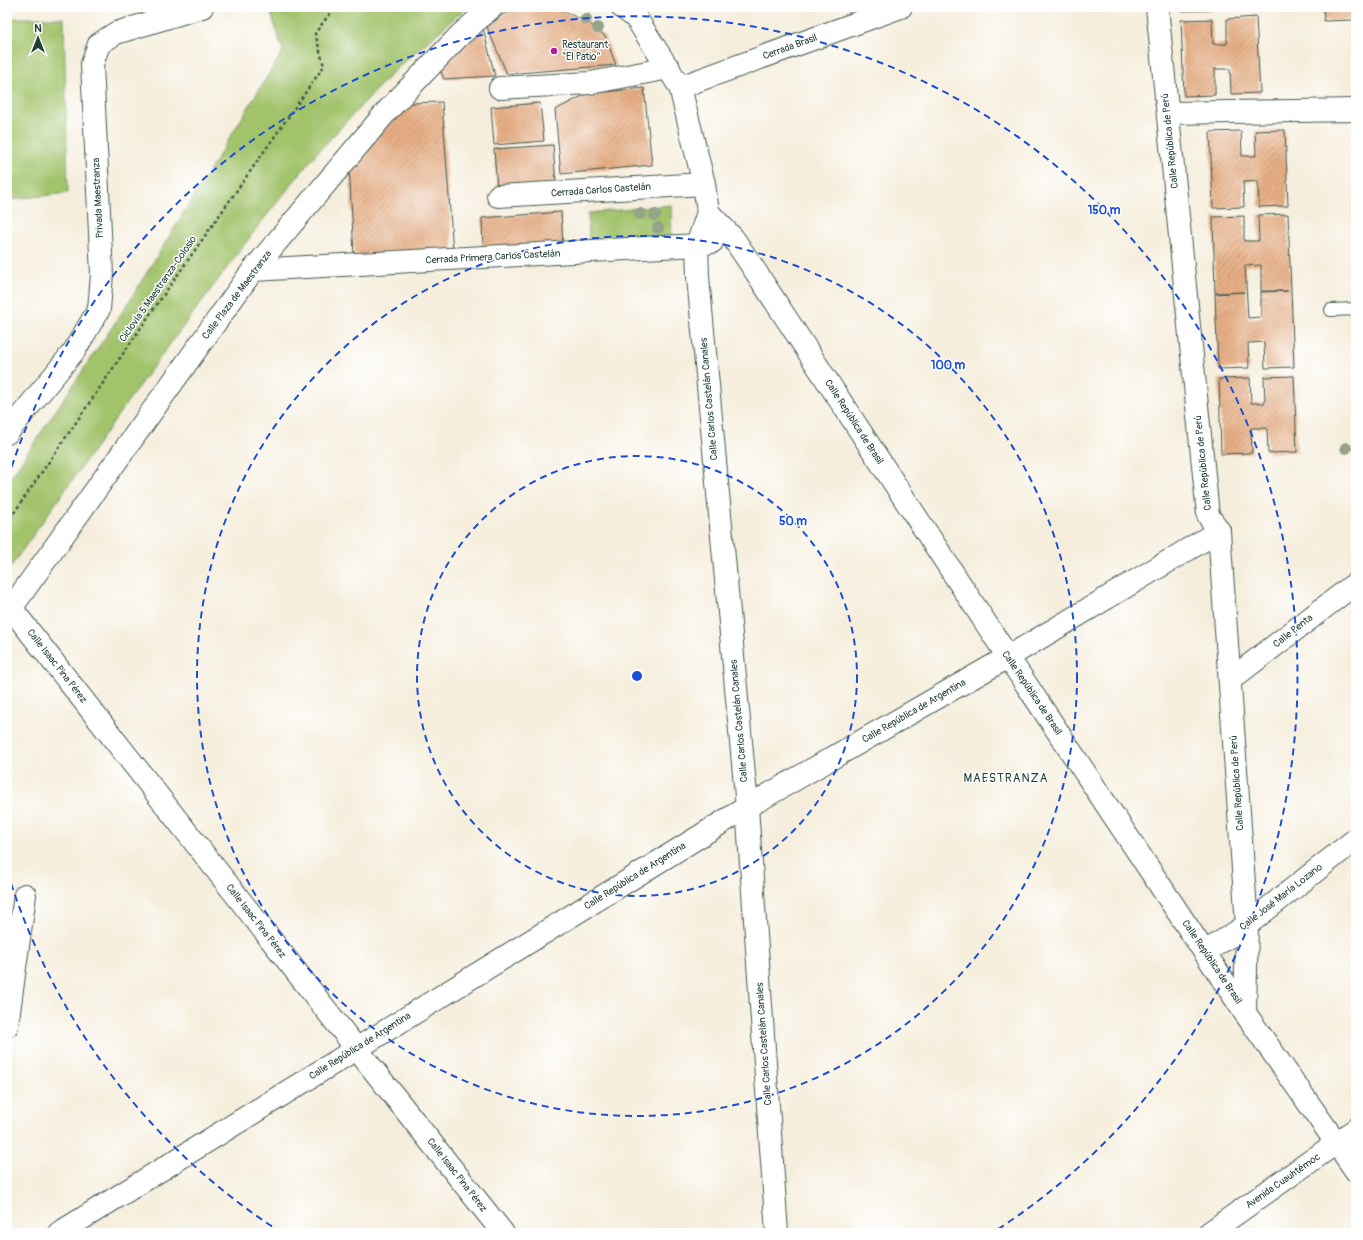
<svg xmlns="http://www.w3.org/2000/svg" width="1363" height="1240" font-family="Pangolin,sans-serif">
<defs>
<pattern id="building-hatch" width="6" height="6" patternUnits="userSpaceOnUse"><rect width="6" height="6" fill="#e7af85"/><path d="M-1 1l2-2M0 6l6-6M5 7l2-2" fill="none" stroke="#bb906e"/></pattern>
</defs>
<rect width="100%" height="100%" fill="#fff"/>
<filter id="ink" filterUnits="userSpaceOnUse"><feTurbulence type="fractalNoise" baseFrequency=".025" numOctaves="2"/><feDisplacementMap in="SourceGraphic" scale="8" xChannelSelector="R" yChannelSelector="G"/><feConvolveMatrix kernelMatrix="1 2 1 2 8 2 1 2 1" color-interpolation-filters="sRGB"/></filter>
<filter id="wash" filterUnits="userSpaceOnUse"><feTurbulence type="fractalNoise" baseFrequency=".012" numOctaves="4" result="noise"/><feDisplacementMap in="SourceGraphic" scale="16" xChannelSelector="R" yChannelSelector="G"/><feGaussianBlur stdDeviation="0.9" result="paint"/><feColorMatrix in="noise" values="0 0 0 0 0 0 0 0 0 0 0 0 0 0 0 0 0 1.4 0 .05"/><feComposite in="paint" operator="in"/></filter>
<g filter="url(#wash)">
<rect width="100%" height="100%" fill="#f5eedc"/>
<g fill="#a1c36b" stroke="#608050">
<path d="M 269,7 L 467,7 L 392,73 L 315,155 L 259,225 L 138,387 L 7,572 L 7,483 L 127,305 L 283,51 Z"/>
<path d="M 7,18 L 64,18 L 68,193 L 7,200 Z"/>
<path d="M 671,205 L 672,239 L 589,243 L 588,213 Z"/>
</g>
<g id="blocks">
<g fill="url(#building-hatch)" fill-rule="evenodd">
<path d="M 513,7 L 554,7 L 589,23 L 605,36 L 616,65 L 507,74 L 487,27 Z"/>
<path d="M 1181,7 L 1212,7 L 1212,10 L 1181,11 Z"/>
<path d="M 1227,7 L 1256,7 L 1256,8 L 1227,10 Z"/>
<path d="M 1323,7 L 1354,7 L 1354,20 L 1324,21 Z"/>
<path d="M 1256,17 L 1260,93 L 1231,94 L 1230,69 L 1215,69 L 1215,95 L 1184,96 L 1181,20 L 1212,19 L 1213,44 L 1227,44 L 1227,19 Z"/>
<path d="M 483,28 L 495,76 L 444,79 L 439,67 Z"/>
<path d="M 644,88 L 652,165 L 561,174 L 555,110 L 586,94 Z"/>
<path d="M 442,102 L 453,252 L 354,255 L 349,165 L 408,103 Z"/>
<path d="M 540,103 L 544,141 L 494,145 L 491,107 Z"/>
<path d="M 1285,130 L 1288,206 L 1259,207 L 1258,181 L 1243,182 L 1244,207 L 1213,208 L 1210,132 L 1241,131 L 1242,156 L 1256,156 L 1255,131 Z"/>
<path d="M 553,145 L 556,184 L 497,189 L 494,149 Z"/>
<path d="M 561,212 L 563,244 L 483,250 L 482,218 Z"/>
<path d="M 1288,214 L 1294,367 L 1265,368 L 1264,342 L 1248,343 L 1249,368 L 1218,369 L 1215,294 L 1244,292 L 1215,293 L 1213,217 L 1244,216 L 1244,241 L 1259,241 L 1258,215 ZM 1261,265 L 1261,291 L 1288,291 L 1261,292 L 1261,317 L 1248,318 L 1245,266 Z"/>
<path d="M 1294,376 L 1297,452 L 1268,453 L 1267,428 L 1251,428 L 1252,453 L 1221,454 L 1219,379 L 1250,378 L 1251,403 L 1265,403 L 1264,377 Z"/>
</g>
</g>
</g>
<g filter="url(#ink)">
<use href="#blocks" fill-opacity="0" stroke="#3f584d" stroke-width="1"/>
<g fill="none" stroke-linecap="round" stroke-linejoin="round">
<defs>
<path id="lane" d="M 1331,310 L 1356,309"/>
<g id="street">
<path d="M 622,7 L 636,18 L 680,87 L 704,184 L 708,212 L 697,245 L 698,277 L 747,807 L 777,1233"/>
<path d="M 1157,7 L 1208,515 L 1219,531 L 1247,925 L 1245,1013"/>
<path d="M 680,87 L 901,7"/>
<path d="M 500,88 L 590,83 L 669,68"/>
<path d="M 1168,113 L 1356,110"/>
<path d="M 498,196 L 704,184"/>
<path d="M 708,212 L 733,238 L 750,263 L 1008,657 L 1245,1013 L 1356,1171"/>
<path d="M 253,270 L 697,245 L 712,242"/>
<path d="M 7,433 L 74,351 L 99,309 L 102,275 L 92,64 L 99,44 L 116,33 L 202,7"/>
<path d="M 11,608 L 356,1048 L 503,1233"/>
<path d="M 7,614 L 253,270 L 387,111 L 460,35 L 492,7"/>
<path d="M 1230,680 L 1356,583"/>
<path d="M 1205,952 L 1247,925 L 1356,839"/>
<path d="M 7,1026 L 25,895"/>
<path d="M 59,1233 L 747,807 L 1008,657 L 1219,531"/>
<path d="M 1209,1233 L 1356,1129"/>
</g>
</defs>
<use href="#lane" stroke="#3f584d" stroke-width="14"/>
<use href="#street" stroke="#3f584d" stroke-width="24"/>
<path stroke="#3f584d" stroke-width="2.5" stroke-dasharray="3 3" stroke-linecap="butt" d="M 7,523 L 153,310 L 324,66 L 315,33 L 335,7"/>
<use href="#lane" stroke="#fff" stroke-width="12"/>
<use href="#street" stroke="#fff" stroke-width="22"/>
</g>
<g fill="#95a388">
<circle cx="586" cy="19" r="6"/>
<circle cx="598" cy="28" r="6"/>
<circle cx="640" cy="214" r="6"/>
<circle cx="655" cy="215" r="6"/>
<circle cx="658" cy="228" r="6"/>
<circle cx="1346" cy="448" r="6"/>
</g>
</g>
<g fill="none" stroke="#1d4ed8" stroke-width="2" stroke-dasharray="7 5">
<circle cx="637" cy="676" r="220"/>
<circle cx="637" cy="676" r="440"/>
<path d="M282 1233A660 660 0 0 1 8 874M8 478A660 660 0 1 1 992 1233"/>
</g>
<circle fill="#b5179e" stroke="#fff" stroke-width="1.5" cx="554" cy="51" r="4"/>
<g text-anchor="middle" dominant-baseline="central" stroke-width="3" stroke-linejoin="round" paint-order="stroke">
<g font-size="10" fill="#1f3d34" stroke="#fff" text-anchor="start">
<text x="562" y="45">Restaurant<tspan x="562" dy="12">"El Patio"</tspan></text>
</g>
<g font-size="10" fill="#1f3d34" stroke="#fff">
<text transform="translate(790 47) rotate(-20)">Cerrada Brasil</text>
<text transform="translate(1170 141) rotate(-96)">Calle República de Perú</text>
<text transform="translate(601 190) rotate(-4)">Cerrada Carlos Castelán</text>
<text transform="translate(98 198) rotate(-93)">Privada Maestranza</text>
<text transform="translate(493 257) rotate(-3)">Cerrada Primera Carlos Castelán</text>
<text transform="translate(158 289) rotate(-55)">Ciclovía 5 Maestranza-Colosio</text>
<text transform="translate(237 295) rotate(-53)">Calle Plaza de Maestranza</text>
<text transform="translate(709 399) rotate(-95)">Calle Carlos Castelán Canales</text>
<text transform="translate(854 422) rotate(57)">Calle República de Brasil</text>
<text transform="translate(1203 463) rotate(-96)">Calle República de Perú</text>
<text transform="translate(1293 631) rotate(-38)">Calle Penta</text>
<text transform="translate(57 666) rotate(52)">Calle Isaac Pina Pérez</text>
<text transform="translate(1032 693) rotate(56)">Calle República de Brasil</text>
<text transform="translate(914 711) rotate(-30)">Calle República de Argentina</text>
<text transform="translate(739 721) rotate(-95)">Calle Carlos Castelán Canales</text>
<text transform="translate(1237 783) rotate(-94)">Calle República de Perú</text>
<text transform="translate(635 876) rotate(-32)">Calle República de Argentina</text>
<text transform="translate(1281 897) rotate(-38)">Calle José María Lozano</text>
<text transform="translate(256 921) rotate(52)">Calle Isaac Pina Pérez</text>
<text transform="translate(1212 962) rotate(56)">Calle República de Brasil</text>
<text transform="translate(764 1044) rotate(-94)">Calle Carlos Castelán Canales</text>
<text transform="translate(360 1046) rotate(-32)">Calle República de Argentina</text>
<text transform="translate(457 1175) rotate(52)">Calle Isaac Pina Pérez</text>
<text transform="translate(1283 1181) rotate(-35)">Avenida Cuauhtémoc</text>
</g>
<g font-size="12" letter-spacing="1" fill="#1f3d34" stroke="#fff">
<text x="1006" y="778">MAESTRANZA</text>
</g>
</g>
<circle cx="637" cy="676" r="6" fill="#1d4ed8" stroke="#fff" stroke-width="2"/>
<g font-size="12" text-anchor="middle" font-weight="bold" fill="#1d4ed8" stroke="#fff" stroke-width="3" stroke-linejoin="round" paint-order="stroke">
<text x="1104" y="214">150 m</text>
<text x="948" y="369">100 m</text>
<text x="793" y="525">50 m</text>
</g>
<rect width="1363" height="1240" fill="none" stroke="#fff" stroke-width="24"/>
<g transform="translate(38 38)" stroke="#ffffff" stroke-width="3" paint-order="stroke">
<path d="M0-3L7 15L0 10L-7 15Z" fill="#1f3d34"/>
<text y="-6" font-size="11" font-weight="bold" text-anchor="middle" fill="#1f3d34">N</text>
</g>
</svg>
